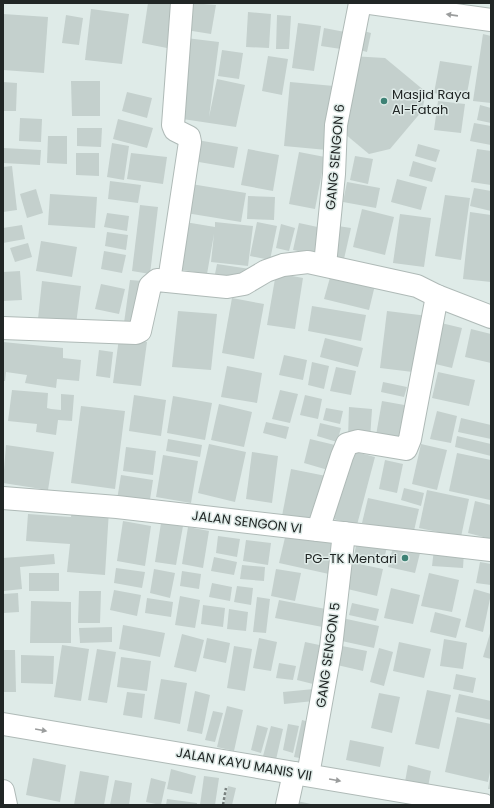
<svg xmlns="http://www.w3.org/2000/svg" width="494" height="808" font-family="Poppins,sans-serif">
<rect width="100%" height="100%" fill="#dfebe8"/>
<g fill="#c4d0cd">
<path d="M 148,3 L 174,3 L 167,48 L 142,43 Z"/>
<path d="M 191,3 L 216,5 L 211,34 L 186,30 Z"/>
<path d="M 91,9 L 129,14 L 122,64 L 85,60 Z"/>
<path d="M 248,12 L 271,14 L 269,48 L 246,47 Z"/>
<path d="M 3,14 L 48,17 L 44,73 L 3,70 Z"/>
<path d="M 66,15 L 83,18 L 79,45 L 62,43 Z"/>
<path d="M 277,15 L 291,16 L 289,49 L 276,49 Z"/>
<path d="M 298,23 L 321,26 L 314,71 L 292,68 Z"/>
<path d="M 324,28 L 345,32 L 341,49 L 321,46 Z"/>
<path d="M 360,30 L 371,33 L 367,52 L 356,49 Z"/>
<path d="M 483,34 L 491,36 L 491,103 L 473,101 Z"/>
<path d="M 186,38 L 219,42 L 209,117 L 217,79 L 245,85 L 236,127 L 176,118 Z"/>
<path d="M 222,50 L 243,53 L 239,79 L 218,76 Z"/>
<path d="M 268,56 L 288,59 L 282,95 L 262,91 Z"/>
<path d="M 351,56 L 385,58 L 426,92 L 422,111 L 390,149 L 369,154 L 339,129 Z"/>
<path d="M 440,61 L 472,66 L 466,99 L 434,93 Z"/>
<path d="M 71,81 L 100,81 L 100,116 L 72,116 Z"/>
<path d="M 3,82 L 17,83 L 16,111 L 3,111 Z"/>
<path d="M 290,82 L 334,86 L 327,150 L 284,146 Z"/>
<path d="M 127,92 L 152,98 L 147,118 L 122,111 Z"/>
<path d="M 438,101 L 465,104 L 461,133 L 434,130 Z"/>
<path d="M 480,105 L 491,108 L 491,123 L 477,120 Z"/>
<path d="M 20,118 L 42,119 L 41,142 L 19,141 Z"/>
<path d="M 118,119 L 153,128 L 147,148 L 113,139 Z"/>
<path d="M 474,123 L 491,126 L 491,145 L 470,141 Z"/>
<path d="M 77,128 L 102,128 L 101,147 L 77,146 Z"/>
<path d="M 48,136 L 67,136 L 67,164 L 47,163 Z"/>
<path d="M 197,140 L 238,147 L 234,168 L 193,161 Z"/>
<path d="M 112,143 L 129,146 L 124,180 L 107,177 Z"/>
<path d="M 418,144 L 440,150 L 436,162 L 415,156 Z"/>
<path d="M 3,148 L 41,150 L 40,165 L 3,163 Z"/>
<path d="M 248,149 L 279,155 L 273,191 L 241,185 Z"/>
<path d="M 477,149 L 491,151 L 491,185 L 471,182 Z"/>
<path d="M 299,152 L 325,157 L 315,209 L 289,204 Z"/>
<path d="M 76,153 L 99,153 L 99,176 L 76,175 Z"/>
<path d="M 131,153 L 167,157 L 163,184 L 127,179 Z"/>
<path d="M 355,156 L 373,159 L 368,184 L 350,180 Z"/>
<path d="M 413,161 L 436,168 L 432,182 L 409,176 Z"/>
<path d="M 12,166 L 17,210 L 3,212 L 3,167 Z"/>
<path d="M 397,179 L 427,187 L 421,210 L 391,202 Z"/>
<path d="M 110,181 L 141,185 L 138,203 L 108,199 Z"/>
<path d="M 347,182 L 380,188 L 376,208 L 343,202 Z"/>
<path d="M 185,183 L 246,193 L 241,222 L 180,212 Z"/>
<path d="M 474,188 L 491,191 L 491,211 L 470,206 Z"/>
<path d="M 36,189 L 43,213 L 27,218 L 20,194 Z"/>
<path d="M 50,194 L 97,197 L 95,228 L 48,225 Z"/>
<path d="M 445,195 L 470,198 L 461,260 L 435,256 Z"/>
<path d="M 248,196 L 275,197 L 274,220 L 247,219 Z"/>
<path d="M 140,205 L 158,207 L 150,274 L 132,271 Z"/>
<path d="M 362,209 L 394,217 L 385,255 L 353,247 Z"/>
<path d="M 470,212 L 491,215 L 491,282 L 463,279 Z"/>
<path d="M 107,213 L 129,216 L 127,231 L 104,227 Z"/>
<path d="M 400,214 L 431,218 L 424,267 L 393,263 Z"/>
<path d="M 179,221 L 215,227 L 215,222 L 253,226 L 248,266 L 211,262 L 214,234 L 207,274 L 171,268 Z"/>
<path d="M 257,222 L 277,226 L 270,260 L 250,256 Z"/>
<path d="M 299,223 L 327,229 L 322,256 L 293,250 Z"/>
<path d="M 281,224 L 295,228 L 289,251 L 276,248 Z"/>
<path d="M 22,225 L 25,239 L 3,243 L 3,228 Z"/>
<path d="M 338,226 L 351,228 L 344,259 L 332,256 Z"/>
<path d="M 107,232 L 128,235 L 126,250 L 105,246 Z"/>
<path d="M 41,241 L 77,247 L 72,277 L 36,271 Z"/>
<path d="M 28,243 L 32,257 L 15,262 L 10,248 Z"/>
<path d="M 104,251 L 126,255 L 122,273 L 101,269 Z"/>
<path d="M 217,264 L 250,269 L 248,279 L 215,274 Z"/>
<path d="M 20,271 L 22,300 L 3,301 L 3,272 Z"/>
<path d="M 276,273 L 303,278 L 295,329 L 267,325 Z"/>
<path d="M 331,274 L 375,285 L 369,310 L 324,299 Z"/>
<path d="M 130,280 L 142,281 L 136,331 L 123,330 Z"/>
<path d="M 42,281 L 81,286 L 76,324 L 38,319 Z"/>
<path d="M 101,284 L 125,289 L 119,314 L 95,309 Z"/>
<path d="M 232,298 L 264,304 L 254,359 L 222,353 Z"/>
<path d="M 312,306 L 366,315 L 361,341 L 308,331 Z"/>
<path d="M 178,311 L 217,314 L 211,370 L 172,367 Z"/>
<path d="M 387,311 L 428,316 L 421,373 L 380,368 Z"/>
<path d="M 437,322 L 462,328 L 452,368 L 427,362 Z"/>
<path d="M 471,329 L 491,334 L 491,363 L 465,357 Z"/>
<path d="M 119,338 L 147,342 L 141,386 L 113,383 Z"/>
<path d="M 325,338 L 363,348 L 358,367 L 320,357 Z"/>
<path d="M 3,342 L 63,348 L 63,358 L 81,360 L 79,381 L 57,379 L 56,388 L 25,383 L 27,375 L 6,372 L 5,381 L 3,381 Z"/>
<path d="M 99,350 L 113,352 L 110,378 L 96,376 Z"/>
<path d="M 284,355 L 307,360 L 303,380 L 279,375 Z"/>
<path d="M 312,362 L 329,366 L 324,389 L 308,385 Z"/>
<path d="M 227,366 L 262,373 L 257,403 L 221,397 Z"/>
<path d="M 336,367 L 356,371 L 351,395 L 330,391 Z"/>
<path d="M 438,372 L 475,380 L 469,406 L 432,398 Z"/>
<path d="M 383,382 L 407,387 L 404,397 L 381,392 Z"/>
<path d="M 12,390 L 48,393 L 47,408 L 51,409 L 61,410 L 61,394 L 74,395 L 72,421 L 58,420 L 56,435 L 36,432 L 37,424 L 8,421 Z"/>
<path d="M 280,390 L 298,394 L 290,423 L 272,419 Z"/>
<path d="M 134,395 L 166,400 L 161,436 L 129,431 Z"/>
<path d="M 305,395 L 322,399 L 318,419 L 300,415 Z"/>
<path d="M 173,396 L 212,403 L 205,440 L 167,433 Z"/>
<path d="M 382,401 L 410,406 L 404,446 L 375,441 Z"/>
<path d="M 219,404 L 252,412 L 244,447 L 211,440 Z"/>
<path d="M 81,406 L 125,411 L 115,489 L 71,483 Z"/>
<path d="M 349,407 L 372,409 L 370,439 L 348,438 Z"/>
<path d="M 326,408 L 343,411 L 340,424 L 323,420 Z"/>
<path d="M 437,411 L 457,416 L 451,443 L 430,439 Z"/>
<path d="M 461,418 L 491,425 L 491,439 L 458,432 Z"/>
<path d="M 266,422 L 289,427 L 286,439 L 263,433 Z"/>
<path d="M 320,423 L 341,428 L 337,442 L 317,436 Z"/>
<path d="M 457,436 L 491,444 L 491,456 L 455,447 Z"/>
<path d="M 168,439 L 202,445 L 200,457 L 166,451 Z"/>
<path d="M 310,439 L 335,445 L 328,470 L 304,463 Z"/>
<path d="M 209,444 L 246,452 L 235,502 L 198,493 Z"/>
<path d="M 421,444 L 447,450 L 437,490 L 412,484 Z"/>
<path d="M 6,445 L 54,452 L 48,490 L 3,483 Z"/>
<path d="M 126,447 L 156,451 L 153,475 L 123,471 Z"/>
<path d="M 348,450 L 375,457 L 357,525 L 329,518 Z"/>
<path d="M 252,452 L 278,456 L 272,503 L 246,499 Z"/>
<path d="M 457,453 L 491,460 L 490,500 L 449,491 Z"/>
<path d="M 163,455 L 198,461 L 191,503 L 156,497 Z"/>
<path d="M 385,460 L 403,464 L 397,493 L 379,489 Z"/>
<path d="M 291,469 L 326,476 L 317,523 L 282,516 Z"/>
<path d="M 121,475 L 153,480 L 149,506 L 117,500 Z"/>
<path d="M 404,488 L 424,493 L 421,506 L 401,500 Z"/>
<path d="M 427,490 L 469,499 L 461,537 L 419,528 Z"/>
<path d="M 368,498 L 419,509 L 413,535 L 362,523 Z"/>
<path d="M 475,501 L 491,505 L 491,539 L 468,533 Z"/>
<path d="M 72,507 L 109,510 L 105,575 L 67,572 L 70,544 L 26,541 L 28,514 L 71,517 Z"/>
<path d="M 123,521 L 151,526 L 145,566 L 117,561 Z"/>
<path d="M 161,523 L 183,526 L 176,565 L 155,562 Z"/>
<path d="M 188,527 L 209,531 L 203,568 L 182,564 Z"/>
<path d="M 287,529 L 336,540 L 329,574 L 279,563 Z"/>
<path d="M 218,536 L 240,539 L 237,557 L 216,553 Z"/>
<path d="M 246,540 L 271,543 L 268,565 L 243,561 Z"/>
<path d="M 357,540 L 387,547 L 383,563 L 354,556 Z"/>
<path d="M 394,543 L 421,549 L 415,573 L 388,567 Z"/>
<path d="M 434,549 L 464,551 L 463,568 L 432,566 Z"/>
<path d="M 54,554 L 55,564 L 20,567 L 22,589 L 4,591 L 3,558 Z"/>
<path d="M 214,557 L 237,562 L 234,575 L 211,571 Z"/>
<path d="M 345,561 L 383,569 L 377,596 L 339,587 Z"/>
<path d="M 480,562 L 491,564 L 491,585 L 476,583 Z"/>
<path d="M 242,565 L 265,567 L 264,581 L 240,579 Z"/>
<path d="M 116,568 L 145,572 L 142,588 L 114,583 Z"/>
<path d="M 154,569 L 175,573 L 170,598 L 150,593 Z"/>
<path d="M 276,569 L 301,573 L 295,601 L 271,596 Z"/>
<path d="M 182,571 L 201,574 L 199,589 L 180,586 Z"/>
<rect x="29" y="573" width="30" height="18"/>
<path d="M 429,573 L 459,580 L 452,612 L 421,606 Z"/>
<path d="M 212,583 L 232,587 L 230,601 L 209,597 Z"/>
<path d="M 237,586 L 253,588 L 251,605 L 234,602 Z"/>
<path d="M 391,588 L 420,595 L 413,624 L 384,618 Z"/>
<path d="M 474,589 L 491,594 L 483,632 L 465,627 Z"/>
<path d="M 114,590 L 141,595 L 137,616 L 110,610 Z"/>
<path d="M 79,591 L 101,591 L 100,623 L 78,623 Z"/>
<path d="M 18,593 L 19,612 L 3,613 L 3,594 Z"/>
<path d="M 180,596 L 200,600 L 195,628 L 175,625 Z"/>
<path d="M 257,597 L 270,599 L 266,633 L 253,632 Z"/>
<path d="M 147,598 L 173,602 L 171,617 L 145,613 Z"/>
<path d="M 279,600 L 331,610 L 328,628 L 275,618 Z"/>
<path d="M 31,601 L 71,602 L 71,643 L 30,643 Z"/>
<path d="M 352,603 L 379,609 L 376,621 L 349,615 Z"/>
<path d="M 203,605 L 225,608 L 223,627 L 201,624 Z"/>
<path d="M 229,609 L 248,612 L 246,631 L 227,629 Z"/>
<path d="M 435,612 L 461,619 L 456,638 L 430,632 Z"/>
<path d="M 342,618 L 379,626 L 374,648 L 337,640 Z"/>
<path d="M 123,625 L 165,633 L 160,657 L 119,649 Z"/>
<path d="M 112,627 L 112,642 L 80,643 L 79,628 Z"/>
<path d="M 491,630 L 491,659 L 483,657 Z"/>
<path d="M 182,634 L 204,640 L 196,672 L 174,667 Z"/>
<path d="M 207,638 L 230,643 L 226,663 L 203,658 Z"/>
<path d="M 259,638 L 277,642 L 271,671 L 253,668 Z"/>
<path d="M 444,639 L 467,643 L 463,669 L 440,666 Z"/>
<path d="M 305,642 L 329,647 L 321,686 L 297,680 Z"/>
<path d="M 399,642 L 431,649 L 424,678 L 393,671 Z"/>
<path d="M 62,645 L 89,649 L 81,701 L 54,697 Z"/>
<path d="M 234,646 L 252,649 L 245,691 L 227,688 Z"/>
<path d="M 342,646 L 367,651 L 363,671 L 337,665 Z"/>
<path d="M 379,648 L 393,652 L 384,686 L 370,682 Z"/>
<path d="M 97,649 L 116,652 L 107,703 L 88,700 Z"/>
<path d="M 3,650 L 15,650 L 16,692 L 3,692 Z"/>
<path d="M 21,655 L 54,656 L 53,684 L 21,683 Z"/>
<path d="M 121,657 L 151,661 L 147,691 L 117,687 Z"/>
<path d="M 279,663 L 296,666 L 293,680 L 276,678 Z"/>
<path d="M 456,674 L 476,678 L 473,693 L 453,689 Z"/>
<path d="M 161,679 L 187,683 L 180,724 L 154,719 Z"/>
<path d="M 314,689 L 314,701 L 284,704 L 283,692 Z"/>
<path d="M 427,690 L 451,695 L 439,749 L 415,744 Z"/>
<path d="M 195,691 L 210,695 L 202,734 L 187,731 Z"/>
<path d="M 127,692 L 145,694 L 142,718 L 123,715 Z"/>
<path d="M 379,693 L 400,697 L 392,733 L 371,728 Z"/>
<path d="M 459,694 L 491,701 L 491,720 L 455,712 Z"/>
<path d="M 227,706 L 243,710 L 234,751 L 217,747 Z"/>
<path d="M 213,711 L 223,713 L 215,742 L 205,740 Z"/>
<path d="M 457,717 L 491,724 L 491,767 L 488,782 L 445,772 Z"/>
<path d="M 302,720 L 313,723 L 305,759 L 294,757 Z"/>
<path d="M 288,724 L 299,726 L 293,753 L 283,750 Z"/>
<path d="M 257,725 L 268,728 L 261,753 L 251,750 Z"/>
<path d="M 271,726 L 283,729 L 275,764 L 262,760 Z"/>
<path d="M 350,740 L 384,747 L 380,767 L 346,760 Z"/>
<path d="M 33,758 L 66,765 L 60,802 L 26,795 Z"/>
<path d="M 408,765 L 431,771 L 428,787 L 405,782 Z"/>
<path d="M 171,769 L 196,776 L 192,794 L 167,789 Z"/>
<path d="M 80,771 L 109,776 L 104,805 L 74,805 Z"/>
<path d="M 204,776 L 219,778 L 215,805 L 200,805 Z"/>
<path d="M 151,778 L 166,782 L 161,805 L 146,802 Z"/>
<path d="M 490,778 L 491,778 L 491,789 L 488,789 Z"/>
<path d="M 115,780 L 132,783 L 129,805 L 110,805 Z"/>
<path d="M 228,786 L 236,788 L 232,805 L 224,805 Z"/>
<path d="M 167,799 L 197,803 L 197,805 L 166,805 Z"/>
<path d="M 297,801 L 311,804 L 311,805 L 296,805 Z"/>
</g>
<g fill="none" stroke-linecap="round" stroke-linejoin="round">
<defs>
<g id="minor">
<path d="M 370,3 L 491,20"/>
<path d="M 325,265 L 334,174 L 336,125 L 360,3"/>
<path d="M 169,281 L 190,142 L 189,137 L 175,130 L 173,125 L 182,3"/>
<path d="M 3,328 L 136,333 L 140,331 L 150,286 L 157,280 L 227,287 L 244,284 L 266,271 L 283,265 L 308,262 L 417,286 L 437,296 L 491,317"/>
<path d="M 3,498 L 117,507 L 491,550"/>
<path d="M 318,530 L 342,456 L 347,444 L 358,441 L 406,449 L 410,439 L 437,296"/>
<path d="M 3,724 L 484,805"/>
<path d="M 308,775 L 331,647 L 344,533"/>
<path d="M 3,791 L 6,805"/>
<path d="M 287,805 L 294,773"/>
</g>
</defs>
<use href="#minor" stroke="#afbab7" stroke-width="24"/>
<path stroke="#79817f" stroke-width="2.5" stroke-dasharray="3 2" stroke-linecap="butt" d="M 223,805 L 226,788"/>
<use href="#minor" stroke="#fff" stroke-width="22"/>
</g>
<defs><path id="oneway-solid" d="M-6-.8H1V-3.2L6.5 0L1 3.2V.8H-6Z"/></defs>
<g fill="#9b9d9d">
<use href="#oneway-solid" transform="translate(452 15) rotate(-172)"/>
<use href="#oneway-solid" transform="translate(41 730) rotate(10)"/>
<use href="#oneway-solid" transform="translate(335 780) rotate(10)"/>
</g>
<g fill="#3e8275" stroke="#dfebe8" stroke-width="1.5">
<circle cx="384" cy="101" r="4"/>
<circle cx="405" cy="558" r="4"/>
</g>
<g text-anchor="middle" dominant-baseline="central" stroke-width="3" stroke-linejoin="round" paint-order="stroke">
<g font-size="13" fill="#212625" stroke="#dfebe8" text-anchor="start">
<text x="392" y="94">Masjid Raya<tspan x="392" dy="15">Al-Fatah</tspan></text>
<text x="397" y="558" text-anchor="end">PG-TK Mentari</text>
</g>
<g font-size="13" fill="#212625" stroke="#dfebe8">
<text transform="translate(335 157) rotate(-85)">GANG SENGON 6</text>
<text transform="translate(247 522) rotate(7)">JALAN SENGON VI</text>
<text transform="translate(328 655) rotate(-82)">GANG SENGON 5</text>
<text transform="translate(244 764) rotate(10)">JALAN KAYU MANIS VII</text>
</g>
</g>
<rect width="494" height="808" fill="none" stroke="#212625" stroke-width="8"/>
</svg>
